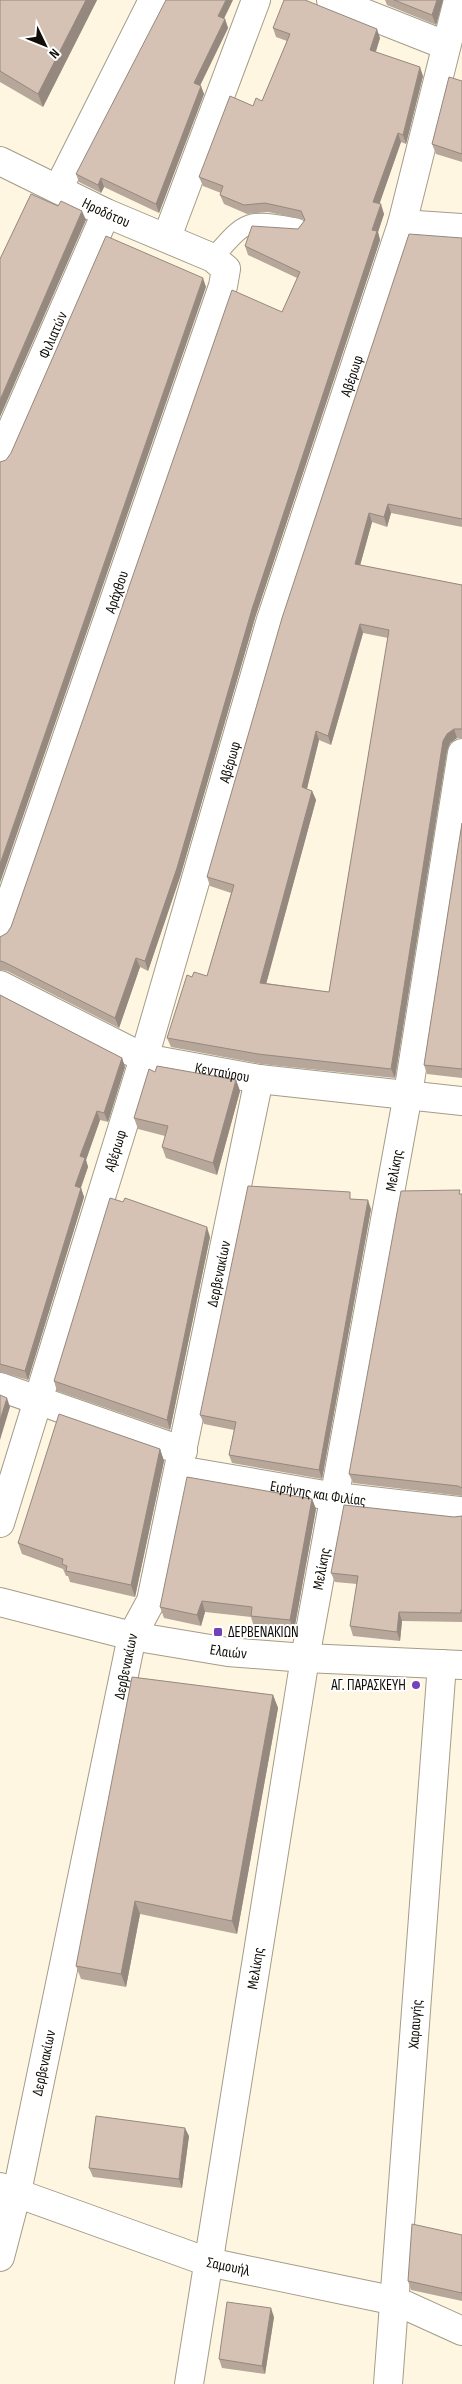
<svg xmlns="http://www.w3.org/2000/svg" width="462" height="2384" font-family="'Sofia Sans Condensed',sans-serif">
<rect width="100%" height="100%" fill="#fff6e2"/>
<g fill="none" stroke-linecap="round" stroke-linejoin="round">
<defs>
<path id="lane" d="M 213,258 C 247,219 246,219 297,228"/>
<g id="street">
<path d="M 331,0 L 445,45"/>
<path id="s1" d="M 0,161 L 106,213 L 213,258 L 226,269 L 223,286 L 0,931"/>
<path d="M 58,189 L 153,0"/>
<path d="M 402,224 L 462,228"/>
<path d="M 167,237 L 256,0"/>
<path id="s2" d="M 0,456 L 106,213"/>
<path id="s3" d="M 0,985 L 144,1058 L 259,1079 L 462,1101"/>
<path d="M 0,1387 L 183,1451"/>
<path id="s4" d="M 179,1470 L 336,1497 L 459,1511"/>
<path id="s5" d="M 0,1523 L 144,1058 L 270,623 L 402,224 L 458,0"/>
<path id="s6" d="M 0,2187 L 208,2262 L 396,2301 L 462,2331"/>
<path id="s7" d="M 0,2257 L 17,2192 L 132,1636 L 151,1601 L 259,1079"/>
<path id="s8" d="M 189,2384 L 305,1658 L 408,1094 L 462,753"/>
<path id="s9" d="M 388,2384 L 442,1664"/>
</g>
<g id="secondary">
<path id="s10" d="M 0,1602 L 132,1636 L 228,1652 L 305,1658 L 462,1665"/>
</g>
</defs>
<use href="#lane" stroke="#a39c89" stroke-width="21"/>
<use href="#street" stroke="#a39c89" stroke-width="30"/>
<use href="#secondary" stroke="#a39c89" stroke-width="30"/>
<use href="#lane" stroke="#fff" stroke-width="19"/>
<use href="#street" stroke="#fff" stroke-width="28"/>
<use href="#secondary" stroke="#fff" stroke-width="28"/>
</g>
<g fill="#b7a79b" fill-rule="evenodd">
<path d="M 0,0 L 97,0 L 43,107 L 0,82 Z"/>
<path d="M 385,0 L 443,0 L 436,25 L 387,5 Z"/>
<path d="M 224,19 L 225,19 L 228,28 L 200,85 L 204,94 L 159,213 L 104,187 L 101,193 L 79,182 L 76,174 Z"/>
<path d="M 273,28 L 380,38 L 376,52 L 423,76 L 406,144 L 401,142 L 379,204 L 384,214 L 378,232 L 380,240 L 255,618 L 180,877 L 148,971 L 140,967 L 119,1028 L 7,971 L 0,970 L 0,937 L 7,933 L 11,927 L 297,278 L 248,255 L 245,246 L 298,229 L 305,220 L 268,212 L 247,214 L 224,204 L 220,195 L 221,193 L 203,186 L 199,177 L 253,106 L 262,101 L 287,41 L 276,37 Z"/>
<path d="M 462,81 L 462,162 L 436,154 L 432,144 Z"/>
<path d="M 462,238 L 462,527 L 391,513 L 387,527 L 372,522 L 360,565 L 462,585 L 462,738 L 457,738 L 450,743 L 447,751 L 395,1078 L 261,1064 L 171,1047 L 167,1038 L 192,977 L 207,976 L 231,893 L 210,886 L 207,877 ZM 363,633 L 388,638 L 329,992 L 266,983 L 316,800 L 312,791 L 307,789 L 319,740 L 331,745 Z"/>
<path d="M 462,823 L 462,1078 L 427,1074 L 424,1065 Z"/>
<path d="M 0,995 L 122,1058 L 125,1067 L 108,1122 L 100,1120 L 86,1160 L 88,1167 L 81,1188 L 84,1197 L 28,1380 L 0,1372 Z"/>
<path d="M 155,1072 L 236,1080 L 240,1091 L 217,1175 L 166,1158 L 162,1147 L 165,1136 L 138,1129 L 134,1118 Z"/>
<path d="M 462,1194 L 462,1496 L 353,1483 L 349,1474 Z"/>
<path d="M 352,1199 L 371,1209 L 322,1479 L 232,1463 L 229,1455 L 234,1430 L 204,1424 L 200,1415 Z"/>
<path d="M 123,1202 L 210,1237 L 170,1430 L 57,1391 L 54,1381 Z"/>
<path d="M 160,1449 L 164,1461 L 135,1597 L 70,1582 L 68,1576 L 66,1576 L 63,1569 L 22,1554 L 18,1543 Z"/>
<path d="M 312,1499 L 316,1509 L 294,1631 L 254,1627 L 251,1617 L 205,1612 L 201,1626 L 164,1618 L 160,1607 Z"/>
<path d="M 462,1516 L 462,1622 L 402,1621 L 400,1641 L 353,1636 L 350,1626 L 357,1584 L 335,1582 L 331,1573 L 454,1517 Z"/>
<path d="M 273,1695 L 278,1708 L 237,1934 L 140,1914 L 126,1987 L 81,1979 L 76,1966 Z"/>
<path d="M 189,2136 L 182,2188 L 93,2177 L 89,2168 Z"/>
<path d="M 462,2235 L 462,2301 L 411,2290 L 408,2281 Z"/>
<path d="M 274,2317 L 265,2374 L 222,2368 L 219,2359 Z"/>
</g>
<g fill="#95887e">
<path d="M 86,0 L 97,0 L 43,107 L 38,94 Z"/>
<path d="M 226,0 L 233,0 L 221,25 L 218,16 Z"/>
<path d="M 437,0 L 443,0 L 436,25 L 432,15 Z"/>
<path d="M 225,19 L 228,28 L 197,92 L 194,83 Z"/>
<path d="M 377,29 L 380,38 L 373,59 L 370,50 Z"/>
<path d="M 420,67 L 423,76 L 406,144 L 403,135 Z"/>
<path d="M 201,86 L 204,94 L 159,213 L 156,204 Z"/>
<path d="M 398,133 L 401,142 L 377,211 L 373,202 Z"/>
<path d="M 101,178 L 104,187 L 101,193 L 98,185 Z"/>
<path d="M 381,204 L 384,214 L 378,232 L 380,240 L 255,618 L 180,877 L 148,971 L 145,961 L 252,609 L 372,230 Z"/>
<path d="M 82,211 L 86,220 L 0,417 L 0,400 Z"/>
<path d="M 203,278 L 206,287 L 0,883 L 0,864 Z"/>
<path d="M 388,504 L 391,513 L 387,527 L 384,517 Z"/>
<path d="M 369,513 L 372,522 L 358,573 L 355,564 Z"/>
<path d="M 360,624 L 363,633 L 331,745 L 328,736 Z"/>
<path d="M 454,729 L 457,738 L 450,743 L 447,751 L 395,1078 L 391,1069 L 443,741 L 447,734 Z"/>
<path d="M 316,731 L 319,740 L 305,796 L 302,787 Z"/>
<path d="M 312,791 L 316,800 L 264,992 L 260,983 Z"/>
<path d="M 136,958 L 140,967 L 119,1028 L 115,1018 Z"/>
<path d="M 122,1058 L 125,1067 L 108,1122 L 104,1113 Z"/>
<path d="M 236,1080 L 240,1091 L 217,1175 L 213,1163 Z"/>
<path d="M 97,1111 L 100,1120 L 86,1160 L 88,1167 L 78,1195 L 75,1186 L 80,1156 Z"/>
<path d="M 81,1188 L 84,1197 L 28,1380 L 25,1371 Z"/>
<path d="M 368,1200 L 371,1209 L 322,1479 L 319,1470 Z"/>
<path d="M 207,1227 L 210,1237 L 170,1430 L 167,1420 Z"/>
<path d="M 7,1398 L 10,1407 L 0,1440 L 0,1420 Z"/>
<path d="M 160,1449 L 164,1461 L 135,1597 L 131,1585 Z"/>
<path d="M 312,1499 L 316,1509 L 294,1631 L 290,1620 Z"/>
<path d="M 202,1601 L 205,1612 L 201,1626 L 197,1615 Z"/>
<path d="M 399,1612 L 402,1621 L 400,1641 L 397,1632 Z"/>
<path d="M 273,1695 L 278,1708 L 237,1934 L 232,1921 Z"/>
<path d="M 135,1901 L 140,1914 L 126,1987 L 121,1974 Z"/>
<path d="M 185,2128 L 189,2136 L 182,2188 L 179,2179 Z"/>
<path d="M 271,2308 L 274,2317 L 265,2374 L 262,2366 Z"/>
</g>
<g fill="#d5c2b4" stroke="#95887e" fill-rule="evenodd">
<path d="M 0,0 L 86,0 L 38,94 L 0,71 Z"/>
<path d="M 166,0 L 226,0 L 218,16 L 225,19 L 194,83 L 201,86 L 156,204 L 101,178 L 98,185 L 76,174 Z"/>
<path d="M 284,0 L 305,0 L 377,29 L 370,50 L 420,67 L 403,135 L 398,133 L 373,202 L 381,204 L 372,230 L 377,231 L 252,609 L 177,868 L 145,961 L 136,958 L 115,1018 L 4,962 L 0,961 L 0,937 L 7,933 L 11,927 L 232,290 L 282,312 L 300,272 L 245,246 L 252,226 L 298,229 L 305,220 L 301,211 L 265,203 L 244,205 L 220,195 L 223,186 L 199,177 L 230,96 L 253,106 L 256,98 L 262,101 L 290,34 L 273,28 Z"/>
<path d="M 394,0 L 437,0 L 432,15 Z"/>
<path d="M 449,77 L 462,81 L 462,154 L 432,144 Z"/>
<path d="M 31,194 L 58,206 L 61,201 L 82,211 L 0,400 L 0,259 Z"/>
<path d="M 409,234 L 462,238 L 462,519 L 388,504 L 384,517 L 369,513 L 355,564 L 462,585 L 462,729 L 454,729 L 447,734 L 443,741 L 391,1069 L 258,1054 L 167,1038 L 187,975 L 192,977 L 194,972 L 207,976 L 234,885 L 207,877 L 282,618 ZM 360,624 L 389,630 L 329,992 L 260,983 L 312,791 L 302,787 L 316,731 L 328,736 Z"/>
<path d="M 106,236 L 203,278 L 0,864 L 0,462 L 6,460 L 11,453 Z"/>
<path d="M 462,823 L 462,1069 L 424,1065 Z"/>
<path d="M 0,995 L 122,1058 L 104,1113 L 97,1111 L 80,1156 L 85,1158 L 75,1186 L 81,1188 L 25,1371 L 0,1364 Z"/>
<path d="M 157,1066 L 236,1080 L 213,1163 L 162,1147 L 168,1126 L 134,1118 L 149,1069 L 155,1072 Z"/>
<path d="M 248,1186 L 350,1192 L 350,1199 L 368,1200 L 319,1470 L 229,1455 L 236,1422 L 200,1415 Z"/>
<path d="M 460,1190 L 459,1194 L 462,1194 L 462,1488 L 458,1486 L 349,1474 L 401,1191 Z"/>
<path d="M 110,1198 L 123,1202 L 125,1198 L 207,1227 L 167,1420 L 54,1381 Z"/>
<path d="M 0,1395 L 7,1398 L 0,1420 Z"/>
<path d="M 59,1414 L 160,1449 L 131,1585 L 66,1571 L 67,1566 L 62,1564 L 63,1559 L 18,1543 Z"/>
<path d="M 187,1477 L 312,1499 L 290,1620 L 251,1616 L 252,1607 L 202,1601 L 197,1615 L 160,1607 Z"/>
<path d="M 344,1505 L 454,1517 L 462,1516 L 462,1610 L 461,1610 L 461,1613 L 399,1612 L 397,1632 L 350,1626 L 358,1576 L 331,1573 Z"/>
<path d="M 132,1677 L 273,1695 L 232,1921 L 135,1901 L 121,1974 L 76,1966 Z"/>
<path d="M 96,2116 L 185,2128 L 179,2179 L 89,2168 Z"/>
<path d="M 412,2224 L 462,2235 L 462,2293 L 408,2281 Z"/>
<path d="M 227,2302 L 271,2308 L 262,2366 L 219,2359 Z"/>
</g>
<g fill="#7441b9" stroke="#fff" stroke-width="2">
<rect x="213" y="1627" width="10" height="10" rx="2.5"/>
<circle cx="416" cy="1685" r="5"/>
</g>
<g text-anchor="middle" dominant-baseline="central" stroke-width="4" stroke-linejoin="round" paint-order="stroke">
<g font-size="15" fill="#110e07" stroke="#fff">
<text stroke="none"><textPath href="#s1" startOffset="118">Ηροδότου</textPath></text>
<text stroke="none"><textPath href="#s2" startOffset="132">Φιλιατών</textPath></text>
<text stroke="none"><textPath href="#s5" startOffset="1200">Αβέρωφ</textPath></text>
<text transform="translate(117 592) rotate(-71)">Αράχθου</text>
<text stroke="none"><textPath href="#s5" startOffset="795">Αβέρωφ</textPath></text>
<text stroke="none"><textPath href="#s3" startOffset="241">Κενταύρου</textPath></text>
<text stroke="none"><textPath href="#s5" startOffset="390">Αβέρωφ</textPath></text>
<text stroke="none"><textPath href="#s8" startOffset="1231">Μελίκης</textPath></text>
<text stroke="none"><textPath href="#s7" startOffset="1009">Δερβενακίων</textPath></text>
<text stroke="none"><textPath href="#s4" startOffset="141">Ειρήνης και Φιλίας</textPath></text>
<text stroke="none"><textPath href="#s8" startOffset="826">Μελίκης</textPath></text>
<text stroke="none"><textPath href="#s10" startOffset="234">Ελαιών</textPath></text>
<text stroke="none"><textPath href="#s7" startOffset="604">Δερβενακίων</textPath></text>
<text stroke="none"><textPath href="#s8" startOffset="421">Μελίκης</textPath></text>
<text stroke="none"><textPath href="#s9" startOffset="361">Χαραυγής</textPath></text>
<text stroke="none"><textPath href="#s7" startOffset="199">Δερβενακίων</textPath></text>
<text stroke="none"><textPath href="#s6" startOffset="242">Σαμουήλ</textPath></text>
</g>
<g font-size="15" fill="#110e07" stroke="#fff" text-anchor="start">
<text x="228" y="1632">ΔΕΡΒΕΝΑΚΙΩΝ</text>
<text x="406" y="1685" text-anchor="end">ΑΓ. ΠΑΡΑΣΚΕΥΗ</text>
</g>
</g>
<g transform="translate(45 45) rotate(133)" stroke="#ffffff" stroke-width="4" paint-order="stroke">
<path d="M0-4L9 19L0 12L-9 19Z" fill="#110e07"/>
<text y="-8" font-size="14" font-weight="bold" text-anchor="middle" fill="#110e07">N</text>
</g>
</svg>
